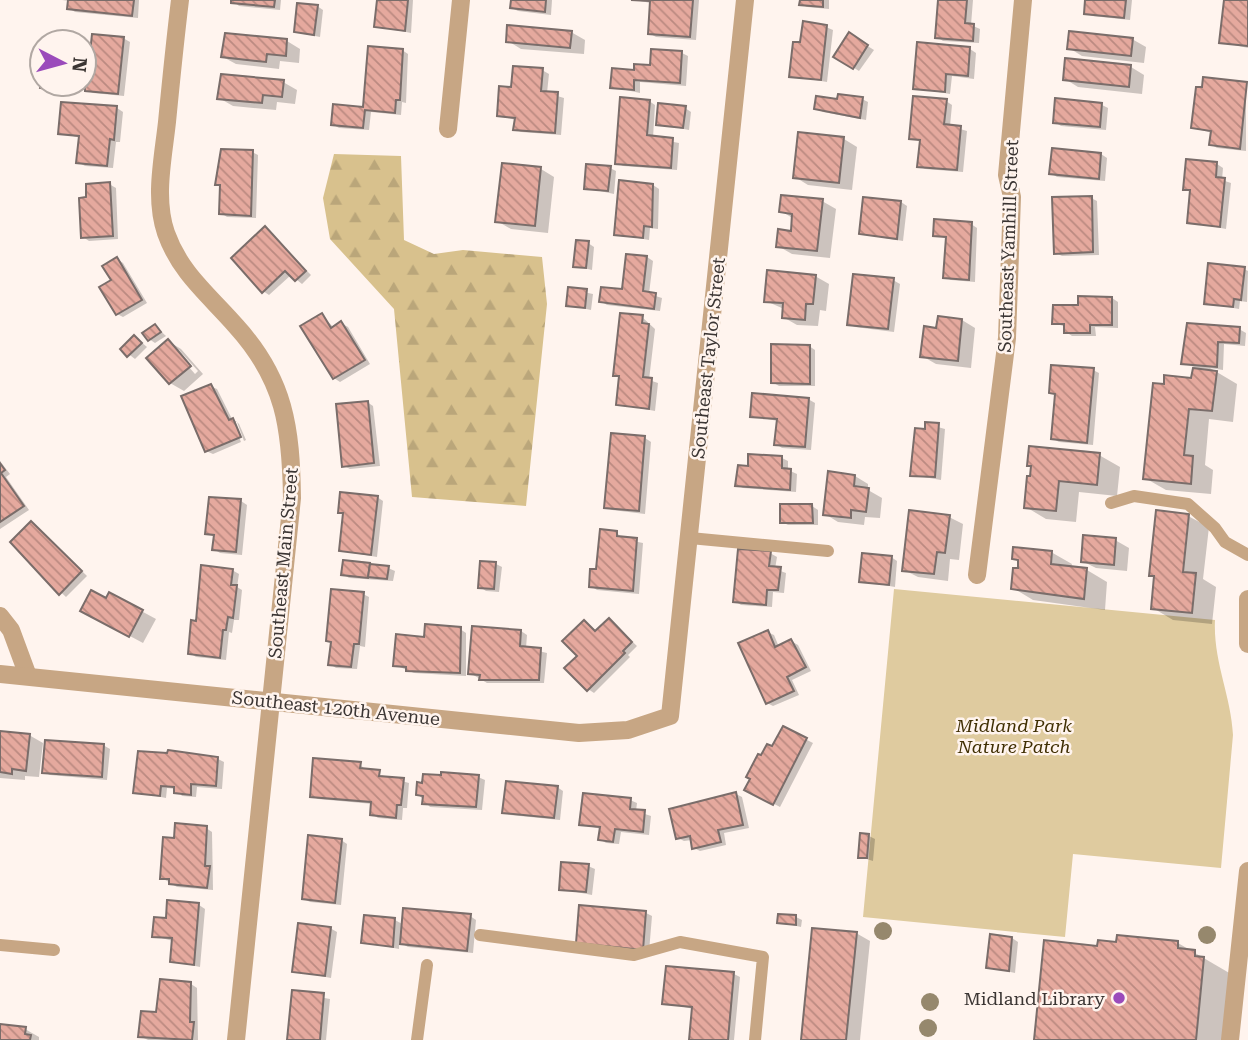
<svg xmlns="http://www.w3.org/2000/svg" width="1248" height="1040" font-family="'Roboto Serif',serif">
<defs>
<pattern id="forest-firs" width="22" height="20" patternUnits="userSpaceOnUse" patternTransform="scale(1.75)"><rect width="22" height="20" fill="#d8c18d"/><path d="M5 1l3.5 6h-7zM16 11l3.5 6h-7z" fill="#baa67a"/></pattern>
<pattern id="building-back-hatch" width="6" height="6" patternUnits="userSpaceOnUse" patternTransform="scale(1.75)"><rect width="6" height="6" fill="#e5a99e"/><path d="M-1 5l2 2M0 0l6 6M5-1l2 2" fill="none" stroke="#bb8a81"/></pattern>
</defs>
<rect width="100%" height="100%" fill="#fff4ee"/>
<path fill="url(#forest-firs)" d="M 334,154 L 401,156 L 404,240 L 434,254 L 463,250 L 542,257 L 547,304 L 526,506 L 412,497 L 394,309 L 330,239 L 323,198 Z"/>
<path fill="#dfcb9f" d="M 894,589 L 1215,620 C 1213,661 1231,695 1233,735 L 1221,868 L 1073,854 L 1065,937 L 863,917 Z"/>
<g fill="#0003" fill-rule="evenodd">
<path d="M 62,0 L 139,0 L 138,18 L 75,12 L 69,8 L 69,1 Z"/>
<path d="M 232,0 L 281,0 L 280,10 L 239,6 Z"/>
<path d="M 379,0 L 413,0 L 411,33 L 376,26 Z"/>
<path d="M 512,0 L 552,0 L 551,15 L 518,11 L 512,8 Z"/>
<path d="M 634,0 L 699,0 L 696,40 L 656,37 L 649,33 L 651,3 Z"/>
<path d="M 802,0 L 829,0 L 829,9 L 807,7 L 801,4 Z"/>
<path d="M 940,0 L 973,0 L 971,25 L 980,29 L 979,43 L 943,41 L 937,37 Z"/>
<path d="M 1087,0 L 1132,0 L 1130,20 L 1092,16 L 1085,13 Z"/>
<path d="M 1226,0 L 1248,0 L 1248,48 L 1221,42 Z"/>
<path d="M 317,6 L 323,10 L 320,37 L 296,32 Z"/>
<path d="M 826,27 L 833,30 L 827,82 L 791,76 L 802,44 Z"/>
<path d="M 571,32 L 585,40 L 584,54 L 521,49 L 508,41 Z"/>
<path d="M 226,35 L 287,41 L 300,49 L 299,63 L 280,61 L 279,69 L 236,64 L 223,57 Z"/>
<path d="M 850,35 L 874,50 L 859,71 L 836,56 Z"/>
<path d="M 123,38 L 130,42 L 124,96 L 93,93 L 87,90 L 84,64 L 91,65 Z"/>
<path d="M 1132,39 L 1146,47 L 1144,63 L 1082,56 L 1069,48 Z"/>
<path d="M 919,44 L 970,49 L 976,53 L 974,79 L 952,76 L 950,94 L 915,88 Z"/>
<path d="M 402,50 L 408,54 L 406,103 L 402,102 L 401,115 L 371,112 L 369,130 L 339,128 L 332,124 L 364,109 Z"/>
<path d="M 682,53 L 688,56 L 686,86 L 640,82 L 640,93 L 612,87 L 635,72 Z"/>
<path d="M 1067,60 L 1131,67 L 1144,75 L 1142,94 L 1078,87 L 1065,79 Z"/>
<path d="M 542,70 L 549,74 L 547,93 L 564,98 L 561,135 L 521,132 L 515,129 L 516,120 L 499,116 L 512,89 Z"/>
<path d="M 283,82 L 297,90 L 295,104 L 277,102 L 276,110 L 233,106 L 219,98 Z"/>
<path d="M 43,84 L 69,84 L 68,93 L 48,91 Z"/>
<path d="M 1246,84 L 1246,151 L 1217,148 L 1211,144 L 1213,133 L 1193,128 Z"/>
<path d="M 817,98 L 862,99 L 868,102 L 866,120 L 823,112 L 816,108 Z"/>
<path d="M 649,101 L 655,105 L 653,138 L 679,143 L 677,170 L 623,166 L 617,163 Z"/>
<path d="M 946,101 L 952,105 L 950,126 L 967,131 L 963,172 L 925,169 L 919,166 L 921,142 L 911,138 Z"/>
<path d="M 1102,105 L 1108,108 L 1106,130 L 1061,126 L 1055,122 Z"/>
<path d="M 117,108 L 123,112 L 120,142 L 116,142 L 113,168 L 85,166 L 78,162 L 81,138 L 60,133 Z"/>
<path d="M 685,108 L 691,112 L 689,130 L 658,124 Z"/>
<path d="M 844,139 L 857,147 L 852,190 L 808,185 L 795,177 Z"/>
<path d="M 252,152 L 258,155 L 256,218 L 227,217 L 221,213 L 222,186 L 217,184 Z"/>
<path d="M 1101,154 L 1107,158 L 1105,181 L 1057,177 L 1051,173 Z"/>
<path d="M 1217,164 L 1223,168 L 1222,180 L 1231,183 L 1226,229 L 1189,222 L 1192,193 L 1185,189 Z"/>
<path d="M 610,168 L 616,171 L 614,194 L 586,188 Z"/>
<path d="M 541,169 L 554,177 L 548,233 L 511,229 L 497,221 Z"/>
<path d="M 109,184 L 116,188 L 118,239 L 89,241 L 83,237 L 88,199 Z"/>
<path d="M 653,185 L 659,189 L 658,229 L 650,228 L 649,240 L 615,234 Z"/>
<path d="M 1091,198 L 1097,201 L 1099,255 L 1062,256 L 1056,253 Z"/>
<path d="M 822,201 L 836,209 L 830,258 L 792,254 L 778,246 L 792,233 L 794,219 L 781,211 Z"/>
<path d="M 901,202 L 907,206 L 903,241 L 861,234 Z"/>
<path d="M 971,224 L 977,228 L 975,282 L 951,280 L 945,277 L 948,239 L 935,235 Z"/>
<path d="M 265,229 L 311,275 L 302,284 L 291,275 L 269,295 L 263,291 Z"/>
<path d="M 588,243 L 594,247 L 592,270 L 575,266 Z"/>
<path d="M 647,257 L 653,261 L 649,294 L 662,298 L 660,311 L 607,305 L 601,301 L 624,291 Z"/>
<path d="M 117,259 L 123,263 L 147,303 L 123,317 L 117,314 L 113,281 Z"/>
<path d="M 1244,269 L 1248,271 L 1247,302 L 1240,301 L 1239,309 L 1206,303 Z"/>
<path d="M 815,276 L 829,284 L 826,311 L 820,310 L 818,326 L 797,325 L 783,317 L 784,309 L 766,301 Z"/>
<path d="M 893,280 L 900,284 L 894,332 L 855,327 L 849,324 Z"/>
<path d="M 569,289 L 593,294 L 591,310 L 568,305 Z"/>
<path d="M 1112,298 L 1118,302 L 1118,328 L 1095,327 L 1096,336 L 1072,336 L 1066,332 L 1066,327 L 1054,323 L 1080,307 Z"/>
<path d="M 322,315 L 334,328 L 341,323 L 348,327 L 370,364 L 340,382 L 334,378 Z"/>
<path d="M 642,317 L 655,329 L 649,380 L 658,383 L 655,411 L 618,404 L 621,378 L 615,375 Z"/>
<path d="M 962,320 L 975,328 L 971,368 L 936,364 L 922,356 Z"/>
<path d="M 1189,325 L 1239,329 L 1246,333 L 1245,346 L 1224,344 L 1223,370 L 1210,368 L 1237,384 L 1233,422 L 1209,419 L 1205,465 L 1213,470 L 1211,494 L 1166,490 L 1145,478 L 1193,380 L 1194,367 L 1183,363 Z"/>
<path d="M 155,326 L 166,336 L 155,343 L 149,339 Z"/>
<path d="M 135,337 L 147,347 L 135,359 L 122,349 Z"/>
<path d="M 168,341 L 181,349 L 203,374 L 184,391 L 170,383 L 149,358 ZM 174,350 L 179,350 L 198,371 L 195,374 Z"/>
<path d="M 809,346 L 815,350 L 815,386 L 779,386 L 772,382 Z"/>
<path d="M 1093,370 L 1099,373 L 1093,445 L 1059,442 L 1052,438 L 1056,395 L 1051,392 Z"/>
<path d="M 210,386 L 217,389 L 232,419 L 237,422 L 233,422 L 241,442 L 213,454 L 206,451 Z"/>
<path d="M 808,399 L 815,403 L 811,450 L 782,448 L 776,444 L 778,421 L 752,416 Z"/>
<path d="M 367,402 L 373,406 L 380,466 L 350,469 L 344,466 Z"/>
<path d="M 237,422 L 239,424 L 246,440 L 244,441 Z"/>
<path d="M 927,424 L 945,429 L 941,480 L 912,475 Z"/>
<path d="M 645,438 L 651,442 L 645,514 L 612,510 L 606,507 Z"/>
<path d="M 1099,455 L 1120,467 L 1117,496 L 1079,492 L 1076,522 L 1046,519 L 1026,507 L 1033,467 Z"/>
<path d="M 782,458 L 788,461 L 788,470 L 797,474 L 796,492 L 743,488 L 737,485 L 750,468 Z"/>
<path d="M 0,461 L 10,474 L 6,477 L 29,510 L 0,529 Z"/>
<path d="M 829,473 L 855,476 L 868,484 L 868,490 L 882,498 L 880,518 L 865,517 L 864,525 L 838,522 L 825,514 Z"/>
<path d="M 377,497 L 383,501 L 377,557 L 341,551 L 345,515 L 340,512 Z"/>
<path d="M 241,501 L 247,505 L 242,555 L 220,553 L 214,549 L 215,537 L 207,533 Z"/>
<path d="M 812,506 L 818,510 L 818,525 L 788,525 L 782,522 Z"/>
<path d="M 1188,516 L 1209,527 L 1203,579 L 1216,587 L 1212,624 L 1173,620 L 1153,608 L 1156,578 L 1151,575 Z"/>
<path d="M 949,517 L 963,524 L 959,560 L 950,559 L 948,581 L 918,577 L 904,570 Z"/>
<path d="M 37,527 L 87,576 L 66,597 L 22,556 Z"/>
<path d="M 617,533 L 623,539 L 643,543 L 639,594 L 597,590 L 591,586 Z"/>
<path d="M 1115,540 L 1129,548 L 1127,571 L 1096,568 L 1082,561 Z"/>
<path d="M 1051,552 L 1072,564 L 1071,568 L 1087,570 L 1107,582 L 1105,610 L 1033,600 L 1013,588 L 1020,562 L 1013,558 Z"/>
<path d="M 770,553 L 777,557 L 775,569 L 786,573 L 784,593 L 773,592 L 772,607 L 741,605 L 735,601 Z"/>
<path d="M 891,557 L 897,561 L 895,587 L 861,581 Z"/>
<path d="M 344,562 L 388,568 L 395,571 L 393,581 L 349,578 L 343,574 Z"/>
<path d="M 496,564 L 502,567 L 499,592 L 486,591 L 480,587 Z"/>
<path d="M 232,570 L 239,574 L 237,587 L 242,590 L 239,620 L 234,620 L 232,633 L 229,632 L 226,660 L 196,657 L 190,653 L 197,623 Z"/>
<path d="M 110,594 L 156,619 L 143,643 L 96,618 Z"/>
<path d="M 363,594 L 369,597 L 365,647 L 360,646 L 357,669 L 336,668 L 330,664 Z"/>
<path d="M 609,620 L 637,646 L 628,655 L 630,657 L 594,693 L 588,689 L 579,656 L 585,622 L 597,631 Z"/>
<path d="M 460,629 L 466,633 L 466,676 L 414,673 L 395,665 L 425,639 Z"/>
<path d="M 521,631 L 527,635 L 526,648 L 547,653 L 544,683 L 487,683 L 470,673 Z"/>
<path d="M 767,632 L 774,635 L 779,647 L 791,641 L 798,645 L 811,671 L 792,680 L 799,695 L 773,706 L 767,703 Z"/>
<path d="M 783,728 L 813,743 L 780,807 L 746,789 L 762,757 L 773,749 Z"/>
<path d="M 0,733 L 29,735 L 43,743 L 39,777 L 25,776 L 25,780 L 0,778 Z"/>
<path d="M 103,745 L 110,749 L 107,780 L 50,775 L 44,772 Z"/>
<path d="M 218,759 L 224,762 L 222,789 L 197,787 L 196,797 L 182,796 L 176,789 L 167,788 L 166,798 L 135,792 Z"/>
<path d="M 360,764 L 366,771 L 409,783 L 407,808 L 403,808 L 402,820 L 378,818 L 372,814 L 373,804 L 318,799 L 312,796 Z"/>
<path d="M 478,777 L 485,780 L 482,810 L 430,807 L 418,794 Z"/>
<path d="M 557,787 L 563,791 L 560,820 L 510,815 L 504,812 Z"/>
<path d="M 736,794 L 742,797 L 749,828 L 724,833 L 726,845 L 700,851 L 694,848 L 692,840 L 684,841 L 678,838 Z"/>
<path d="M 630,800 L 637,803 L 636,811 L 651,816 L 649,835 L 621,832 L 619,844 L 606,843 L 600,839 L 601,829 L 581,824 Z"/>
<path d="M 206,828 L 212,832 L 213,890 L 177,887 L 162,878 L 175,840 Z"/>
<path d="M 869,836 L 875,839 L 873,861 L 860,857 Z"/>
<path d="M 341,840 L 347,844 L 341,905 L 310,902 L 304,899 Z"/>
<path d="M 588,866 L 595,869 L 592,895 L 560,889 Z"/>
<path d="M 169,902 L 199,905 L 205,909 L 200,967 L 172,961 L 173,941 L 154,936 L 168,920 Z"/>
<path d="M 646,913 L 652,916 L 649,952 L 584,946 Z"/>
<path d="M 470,916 L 476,920 L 473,953 L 408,947 L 399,942 L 399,949 L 363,942 L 365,917 L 395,920 L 404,925 Z"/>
<path d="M 796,917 L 802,920 L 801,927 L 779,922 Z"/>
<path d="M 330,928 L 337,932 L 331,978 L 294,971 Z"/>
<path d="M 856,933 L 870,941 L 860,1040 L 803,1040 Z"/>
<path d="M 1012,938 L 1018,942 L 1015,973 L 988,967 Z"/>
<path d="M 1178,943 L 1231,974 L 1224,1040 L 1036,1040 L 1099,947 Z"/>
<path d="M 734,974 L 740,977 L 734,1040 L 691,1040 L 694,1009 L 664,1003 Z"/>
<path d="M 191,984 L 197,988 L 198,1040 L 148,1040 L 140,1036 Z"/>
<path d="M 293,992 L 330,999 L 326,1040 L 289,1040 Z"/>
<path d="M 0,1026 L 25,1029 L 39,1037 L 39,1040 L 0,1040 Z"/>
</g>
<g fill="url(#building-back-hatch)" stroke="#7a6d6a" stroke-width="2">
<path d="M 68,0 L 134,0 L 132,16 L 67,9 Z"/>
<path d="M 231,0 L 275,0 L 274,7 L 231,3 Z"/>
<path d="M 377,0 L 408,0 L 405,31 L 374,27 Z"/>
<path d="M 511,0 L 546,0 L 545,12 L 510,8 Z"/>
<path d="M 631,0 L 693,0 L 690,37 L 648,34 L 650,1 Z"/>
<path d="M 800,0 L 823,0 L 823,7 L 799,5 Z"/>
<path d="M 938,0 L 967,0 L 965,23 L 974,24 L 973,41 L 935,38 Z"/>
<path d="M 1085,0 L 1126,0 L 1124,18 L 1084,14 Z"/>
<path d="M 1224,0 L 1248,0 L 1248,46 L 1219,43 Z"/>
<path d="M 297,3 L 318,5 L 314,35 L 294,32 Z"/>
<path d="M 803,21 L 827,25 L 821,80 L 789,77 L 793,42 L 800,42 Z"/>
<path d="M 507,25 L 572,31 L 570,48 L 506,42 Z"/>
<path d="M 1069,31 L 1133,38 L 1131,56 L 1067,49 Z"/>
<path d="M 849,32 L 868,45 L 853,69 L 833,57 Z"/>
<path d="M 225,33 L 287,39 L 286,56 L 267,54 L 266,62 L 221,57 Z"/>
<path d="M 92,34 L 124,37 L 118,94 L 85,91 L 84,63 L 89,63 Z"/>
<path d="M 917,42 L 970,47 L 968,76 L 946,74 L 945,92 L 913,89 Z"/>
<path d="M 368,46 L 403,49 L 400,100 L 396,100 L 395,113 L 365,110 L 363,128 L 331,125 L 333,104 L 363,107 Z"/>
<path d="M 651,49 L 682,51 L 680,83 L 634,80 L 634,90 L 610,88 L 612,68 L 634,70 L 634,64 L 650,65 Z"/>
<path d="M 1065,58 L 1131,65 L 1129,87 L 1063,80 Z"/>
<path d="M 513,66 L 543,68 L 541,91 L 558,92 L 555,133 L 513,130 L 515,118 L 497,116 L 499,86 L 511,87 Z"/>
<path d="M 221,74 L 284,80 L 282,97 L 263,95 L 262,103 L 217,99 Z"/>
<path d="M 42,76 L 42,84 L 62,84 L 62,91 L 40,88 Z"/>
<path d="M 1203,77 L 1247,82 L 1240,149 L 1209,145 L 1211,131 L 1191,128 L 1196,87 L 1202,87 Z"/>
<path d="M 838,94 L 863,97 L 860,118 L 814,109 L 816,96 L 837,99 Z"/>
<path d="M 913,96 L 947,99 L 944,124 L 961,126 L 957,170 L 917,167 L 920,140 L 909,139 Z"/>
<path d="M 620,97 L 650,100 L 647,135 L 673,138 L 671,168 L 615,164 Z"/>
<path d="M 1055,98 L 1102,103 L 1100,127 L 1053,123 Z"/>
<path d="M 61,102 L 117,106 L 114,140 L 110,139 L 107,166 L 76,163 L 79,136 L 58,134 Z"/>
<path d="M 658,103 L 686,106 L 683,128 L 656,125 Z"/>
<path d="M 798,132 L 844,137 L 839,183 L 793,178 Z"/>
<path d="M 1052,148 L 1101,153 L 1099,179 L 1049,174 Z"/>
<path d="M 221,149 L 253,150 L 251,216 L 219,214 L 220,185 L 215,185 Z"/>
<path d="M 1186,159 L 1217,162 L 1216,177 L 1225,178 L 1220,227 L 1187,223 L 1190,190 L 1183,190 Z"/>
<path d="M 502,163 L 541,167 L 535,226 L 495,222 Z"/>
<path d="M 586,164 L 611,166 L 608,191 L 584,189 Z"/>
<path d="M 619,180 L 653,184 L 652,227 L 644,226 L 643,238 L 614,235 Z"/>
<path d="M 110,182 L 113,236 L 81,238 L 79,198 L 86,197 L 86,184 Z"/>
<path d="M 781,195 L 823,199 L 817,251 L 776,247 L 778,229 L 791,231 L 792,214 L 779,212 Z"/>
<path d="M 1092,196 L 1093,252 L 1054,254 L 1052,197 Z"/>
<path d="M 863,197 L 901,201 L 897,239 L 859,234 Z"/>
<path d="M 934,219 L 972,222 L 969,280 L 943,278 L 946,237 L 933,236 Z"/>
<path d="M 265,226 L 306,271 L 295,281 L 285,271 L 262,293 L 231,258 Z"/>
<path d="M 576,240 L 589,241 L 586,268 L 573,267 Z"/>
<path d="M 626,254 L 647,256 L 643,291 L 656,293 L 654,309 L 599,302 L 601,287 L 622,289 Z"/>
<path d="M 117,257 L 142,300 L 116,315 L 99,287 L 111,280 L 102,266 Z"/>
<path d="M 1208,263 L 1245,267 L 1241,300 L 1234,299 L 1233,307 L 1204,304 Z"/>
<path d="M 767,270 L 816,275 L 813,304 L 806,304 L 805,320 L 782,318 L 783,303 L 764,302 Z"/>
<path d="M 853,274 L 894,278 L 888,329 L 847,325 Z"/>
<path d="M 568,287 L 587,289 L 585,308 L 566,306 Z"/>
<path d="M 1078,296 L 1112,297 L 1112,325 L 1090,325 L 1090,333 L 1064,333 L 1064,324 L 1052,324 L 1053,305 L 1078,305 Z"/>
<path d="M 322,313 L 331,328 L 341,321 L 365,360 L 333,379 L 300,326 Z"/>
<path d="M 620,313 L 643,315 L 642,323 L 649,324 L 643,377 L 652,378 L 649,409 L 616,405 L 619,376 L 613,376 Z"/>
<path d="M 938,316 L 962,319 L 958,361 L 920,357 L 924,326 L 936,328 Z"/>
<path d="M 1187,323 L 1240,327 L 1239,343 L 1218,342 L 1217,367 L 1181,364 Z"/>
<path d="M 155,324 L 161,332 L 148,341 L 142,333 Z"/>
<path d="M 134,335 L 142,343 L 127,357 L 120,349 Z"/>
<path d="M 168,339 L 191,366 L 169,384 L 146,358 Z"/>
<path d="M 771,344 L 810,345 L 810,384 L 771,383 Z"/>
<path d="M 1051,365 L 1094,368 L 1087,443 L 1051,439 L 1055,394 L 1049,393 Z"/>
<path d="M 1193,368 L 1217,371 L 1212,411 L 1189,409 L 1184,455 L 1193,456 L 1191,484 L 1143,479 L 1153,383 L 1164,384 L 1164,375 L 1191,378 Z"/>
<path d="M 211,384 L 229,420 L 233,418 L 241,437 L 205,452 L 181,396 Z"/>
<path d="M 752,393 L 809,398 L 805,447 L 774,445 L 777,419 L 750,417 Z"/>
<path d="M 368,401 L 374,463 L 342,467 L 336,404 Z"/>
<path d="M 925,422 L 939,423 L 935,477 L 910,476 L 915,428 L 925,429 Z"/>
<path d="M 611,433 L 645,436 L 639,511 L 604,508 Z"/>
<path d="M 1029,446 L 1100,453 L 1097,485 L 1059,481 L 1056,511 L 1024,508 L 1027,476 L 1030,476 L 1031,466 L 1027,466 Z"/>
<path d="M 748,454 L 782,456 L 782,468 L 791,469 L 790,490 L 735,486 L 738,465 L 748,466 Z"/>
<path d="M 0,463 L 5,470 L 1,473 L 24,506 L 0,522 Z"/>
<path d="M 828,471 L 855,475 L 854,486 L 869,488 L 866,512 L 851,510 L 851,518 L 823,515 Z"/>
<path d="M 340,492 L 378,496 L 371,555 L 339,551 L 343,513 L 338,513 Z"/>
<path d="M 209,497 L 241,499 L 236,552 L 212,550 L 214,535 L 205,534 Z"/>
<path d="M 780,504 L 812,504 L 813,523 L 780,523 Z"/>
<path d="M 909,510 L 950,515 L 945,553 L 937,552 L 934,574 L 902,571 Z"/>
<path d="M 1156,510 L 1189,514 L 1183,572 L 1196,573 L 1192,613 L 1151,609 L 1154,576 L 1149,576 Z"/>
<path d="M 31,521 L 82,571 L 59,595 L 10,542 Z"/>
<path d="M 600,529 L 617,531 L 617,536 L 637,538 L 633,591 L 589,587 L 590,569 L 596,569 Z"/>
<path d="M 1083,535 L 1116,538 L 1114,565 L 1081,562 Z"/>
<path d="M 1013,547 L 1052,551 L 1051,564 L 1087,568 L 1084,599 L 1011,589 L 1013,568 L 1018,568 L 1018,560 L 1012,559 Z"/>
<path d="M 738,549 L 771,551 L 769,566 L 781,567 L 778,590 L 767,590 L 766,605 L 733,602 Z"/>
<path d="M 862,553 L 892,556 L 889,585 L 859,582 Z"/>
<path d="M 343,560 L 370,563 L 368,578 L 341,575 Z"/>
<path d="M 480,561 L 496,562 L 494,589 L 478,588 Z"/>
<path d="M 370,564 L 389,566 L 387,579 L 368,577 Z"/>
<path d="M 201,565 L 233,569 L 231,585 L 237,585 L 233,618 L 228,617 L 226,630 L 223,630 L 220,658 L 188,654 L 191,620 L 196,621 Z"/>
<path d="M 331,589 L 364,592 L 359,644 L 354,644 L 351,667 L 328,665 L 331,642 L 326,641 Z"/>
<path d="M 91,590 L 106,598 L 109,592 L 143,610 L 129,637 L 80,611 Z"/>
<path d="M 609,618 L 632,642 L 623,651 L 625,653 L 587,691 L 564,668 L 577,656 L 562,641 L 584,620 L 595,631 Z"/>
<path d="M 425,624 L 461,627 L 460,673 L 406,671 L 406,667 L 393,666 L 396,634 L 424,637 Z"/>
<path d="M 472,626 L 521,630 L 520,646 L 541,648 L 539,680 L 479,680 L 480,675 L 468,674 Z"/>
<path d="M 768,630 L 775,647 L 791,639 L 806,667 L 787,677 L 794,691 L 766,704 L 738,643 Z"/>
<path d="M 783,726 L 807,738 L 773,805 L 744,790 L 750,779 L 746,777 L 758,754 L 761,755 L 767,744 L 772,746 Z"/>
<path d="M 0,731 L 30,734 L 26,771 L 12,769 L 12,774 L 0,772 Z"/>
<path d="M 45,740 L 104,744 L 102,777 L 42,773 Z"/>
<path d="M 168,750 L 218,757 L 216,786 L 191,784 L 191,795 L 174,793 L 174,787 L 161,786 L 160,796 L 133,793 L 138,751 L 167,753 Z"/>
<path d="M 313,758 L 361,762 L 360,768 L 380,770 L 379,776 L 404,778 L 401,805 L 397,805 L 396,818 L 370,815 L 371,802 L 310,797 Z"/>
<path d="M 441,772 L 479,775 L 476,807 L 422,804 L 423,796 L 416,795 L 417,782 L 422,783 L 423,774 L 441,775 Z"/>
<path d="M 506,781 L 558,786 L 554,818 L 502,813 Z"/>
<path d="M 736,792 L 743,825 L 718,830 L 721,842 L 692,849 L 690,836 L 676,839 L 669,809 Z"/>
<path d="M 583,793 L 631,798 L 630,809 L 645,810 L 643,832 L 615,829 L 613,842 L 598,840 L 600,827 L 579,825 Z"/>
<path d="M 175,823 L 207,826 L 205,866 L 210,866 L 207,888 L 169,884 L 169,879 L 160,879 L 163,837 L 174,838 Z"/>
<path d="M 860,833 L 869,834 L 867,858 L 858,858 Z"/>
<path d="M 308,835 L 342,839 L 335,903 L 302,899 Z"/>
<path d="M 561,862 L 589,864 L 586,892 L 559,890 Z"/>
<path d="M 167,900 L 199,903 L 194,965 L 170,962 L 172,938 L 152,937 L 154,917 L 166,918 Z"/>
<path d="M 579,905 L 646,911 L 643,950 L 576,943 Z"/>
<path d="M 403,908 L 471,914 L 467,951 L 400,944 Z"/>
<path d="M 778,914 L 796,915 L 796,925 L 777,923 Z"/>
<path d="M 364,915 L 395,918 L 393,947 L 361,943 Z"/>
<path d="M 298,923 L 331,927 L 325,976 L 292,972 Z"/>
<path d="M 812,928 L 857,932 L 846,1040 L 801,1040 Z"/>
<path d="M 990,934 L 1012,937 L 1009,971 L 986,968 Z"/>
<path d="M 1117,935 L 1178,941 L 1178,948 L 1195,950 L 1195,956 L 1204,957 L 1196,1040 L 1034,1040 L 1044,940 L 1097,946 L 1098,940 L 1116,942 Z"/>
<path d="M 666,966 L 734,972 L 728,1040 L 689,1040 L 692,1007 L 662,1004 Z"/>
<path d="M 160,979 L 191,982 L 190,1022 L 194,1022 L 192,1040 L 138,1037 L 141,1011 L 156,1012 Z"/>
<path d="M 292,990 L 324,993 L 320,1040 L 287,1040 Z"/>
<path d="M 0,1024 L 26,1027 L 25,1034 L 31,1035 L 30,1040 L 0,1040 Z"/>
</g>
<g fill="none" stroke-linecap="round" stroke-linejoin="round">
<g stroke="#c7a684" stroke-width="12">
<path d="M 1111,503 L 1134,496 L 1188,504 L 1215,528 L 1225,542 L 1248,555"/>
<path d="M 690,538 L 828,551"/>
<path d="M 480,935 L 634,955 L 680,942 L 763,957 L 755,1040"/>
<path d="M 0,945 L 54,950"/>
<path d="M 417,1040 L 427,965"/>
</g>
<g stroke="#c7a684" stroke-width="18">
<path d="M 180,0 C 175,41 171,81 167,122 C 163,159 154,198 166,233 C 180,273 209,295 236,326 C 285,380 291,428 292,498 L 236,1040"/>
<path d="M 448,129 L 461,0"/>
<path d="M 977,575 L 1007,338 L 1012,197 L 1007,175 L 1023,0"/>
<path d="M 1248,599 L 1248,644"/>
<path d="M 0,616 L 11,630 L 28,676"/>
<path d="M 0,674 L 579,733 L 628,730 L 670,716 L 745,0"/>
<path d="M 1230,1040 L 1248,871"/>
</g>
</g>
<g fill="#96886d">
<circle cx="883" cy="931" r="9"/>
<circle cx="1207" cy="935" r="9"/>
<circle cx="930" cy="1002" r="9"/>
<circle cx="928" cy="1028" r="9"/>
</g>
<circle fill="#9b4bbb" stroke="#fff4ee" stroke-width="2.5" cx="1119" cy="998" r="7"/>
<g text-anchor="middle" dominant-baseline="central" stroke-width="5" stroke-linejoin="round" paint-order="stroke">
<g font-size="18" fill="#3b3533" stroke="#fff4ee">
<text transform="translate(1008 246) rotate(-88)">Southeast Yamhill Street</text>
<text transform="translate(708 358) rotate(-84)">Southeast Taylor Street</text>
<text transform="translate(283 563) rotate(-85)">Southeast Main Street</text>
<text transform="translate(336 708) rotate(6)">Southeast 120th Avenue</text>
</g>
<g font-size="18" font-style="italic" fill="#402f03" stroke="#fff4ee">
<text x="1014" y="725">Midland Park<tspan x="1014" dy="21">Nature Patch</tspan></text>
</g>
<g font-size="18" fill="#3b3533" stroke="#fff4ee" text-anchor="end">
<text x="1105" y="998">Midland Library</text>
</g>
</g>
<g transform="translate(63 63) rotate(96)"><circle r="33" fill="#fff4ee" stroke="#b1a8a3" stroke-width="2"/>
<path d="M0-5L12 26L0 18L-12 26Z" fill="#9b4bbb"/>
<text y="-10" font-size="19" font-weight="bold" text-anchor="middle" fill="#3b3533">N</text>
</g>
</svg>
